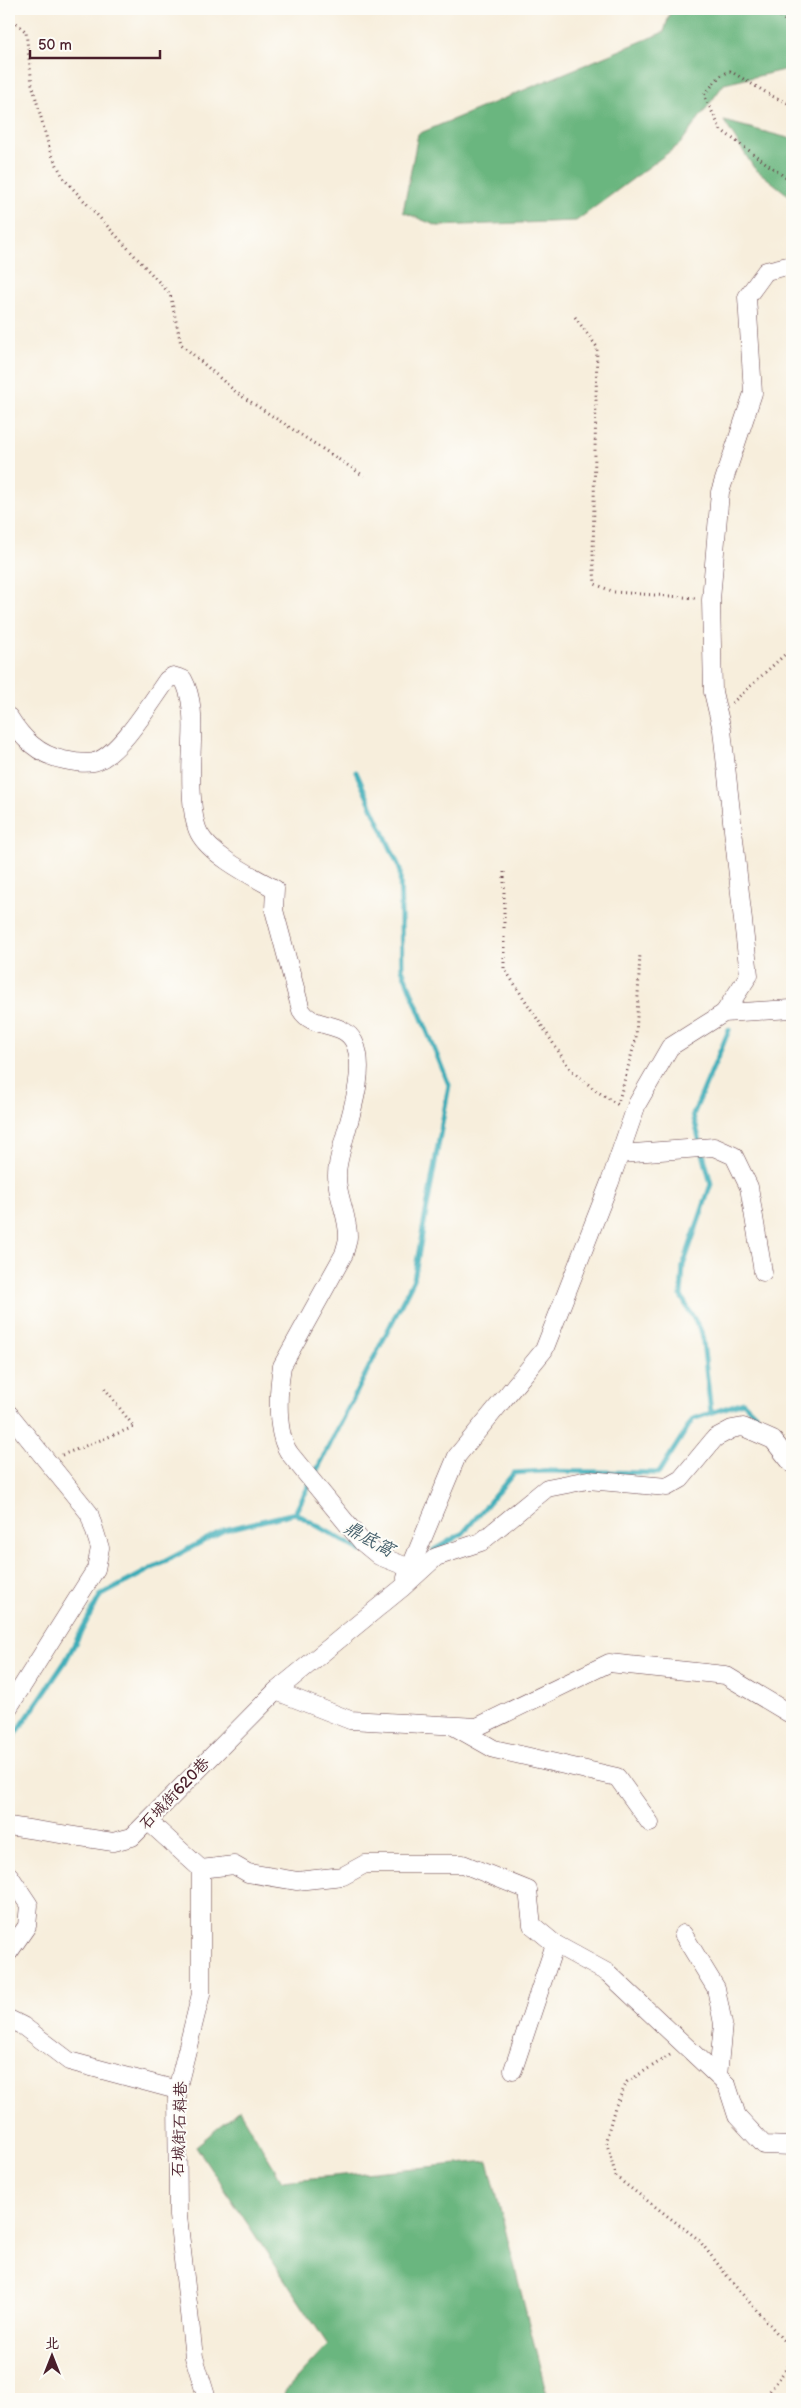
<svg xmlns="http://www.w3.org/2000/svg" width="801" height="2408" font-family="'Balsamiq Sans','LXGW WenKai TC',sans-serif">
<rect width="100%" height="100%" fill="#fdfcf7"/>
<filter id="ink" filterUnits="userSpaceOnUse"><feTurbulence type="fractalNoise" baseFrequency=".02" numOctaves="2"/><feDisplacementMap in="SourceGraphic" scale="10" xChannelSelector="R" yChannelSelector="G"/><feConvolveMatrix kernelMatrix="1 2 1 2 8 2 1 2 1" color-interpolation-filters="sRGB"/></filter>
<filter id="wash" filterUnits="userSpaceOnUse"><feTurbulence type="fractalNoise" baseFrequency=".0096" numOctaves="4" result="noise"/><feDisplacementMap in="SourceGraphic" scale="20" xChannelSelector="R" yChannelSelector="G"/><feGaussianBlur stdDeviation="1.12" result="paint"/><feColorMatrix in="noise" values="0 0 0 0 0 0 0 0 0 0 0 0 0 0 0 0 0 1.4 0 .05"/><feComposite in="paint" operator="in"/></filter>
<g filter="url(#wash)">
<rect width="100%" height="100%" fill="#f7eedc"/>
<g fill="#6bb67f" stroke="#5a6a55">
<path d="M 671,9 L 792,9 L 792,68 L 724,84 L 680,144 L 576,221 L 437,226 L 403,212 L 418,134 L 664,32 Z"/>
<path d="M 724,121 L 792,139 L 792,198 L 754,168 Z"/>
<path d="M 240,2110 L 282,2181 L 488,2161 L 548,2399 L 283,2399 L 285,2391 L 328,2345 L 196,2146 Z"/>
</g>
<g fill="none" stroke-linecap="round" stroke-linejoin="round">
<g stroke="#3bacb7" stroke-width="5">
<path d="M 711,1413 L 702,1333 L 681,1296 L 683,1266 L 711,1184 L 693,1115 L 729,1030"/>
<path d="M 295,1513 L 414,1279 L 449,1085 L 402,969 L 400,869 L 356,772"/>
<path d="M 434,1550 L 463,1533 L 514,1473 L 544,1471 L 659,1473 L 693,1419 L 743,1402 L 774,1433"/>
<path d="M 9,1744 L 65,1662 L 100,1596 L 224,1530 L 295,1513 L 361,1551"/>
</g>
</g>
</g>
<g filter="url(#ink)">
<g fill="none" stroke-linecap="round" stroke-linejoin="round">
<defs>
<g id="minor">
<path d="M 9,717 C 22,738 38,755 64,760 C 74,762 84,764 94,762 C 119,756 152,701 167,680 L 173,676 L 183,679 C 193,697 193,721 192,742 C 191,765 189,813 199,833 C 211,856 254,877 275,889 L 274,910 L 301,1010 C 313,1030 343,1020 354,1042 C 370,1073 343,1133 338,1165 C 333,1190 348,1212 348,1236 C 348,1242 345,1249 344,1254 L 282,1366 C 278,1391 275,1434 290,1454 L 362,1542 L 379,1556 L 410,1568"/>
<path d="M 724,1013 L 749,975 L 722,730 L 713,692 L 711,600 L 720,492 L 753,393 L 747,297 L 766,271 L 792,265"/>
<path d="M 620,1154 L 714,1147 L 734,1156 L 749,1187 L 763,1272"/>
<path d="M 9,1414 L 89,1513 L 100,1548 L 96,1569 L 9,1707"/>
<path d="M 406,1578 L 457,1456 L 544,1350 L 610,1182 L 637,1104 L 670,1047 L 724,1013 L 792,1009"/>
<path d="M 276,1691 L 350,1720 L 477,1727 L 609,1663 L 725,1675 L 792,1715"/>
<path d="M 455,1727 L 494,1749 L 617,1777 L 650,1823"/>
<path d="M 149,1822 L 201,1869 L 201,1994 L 177,2090 L 178,2216 L 194,2357 L 207,2399"/>
<path d="M 9,1826 L 113,1842 L 132,1837 L 276,1691 L 402,1588 L 436,1557 L 481,1542 L 547,1488 L 588,1480 L 667,1487 L 681,1479 L 715,1438 L 732,1429 L 743,1427 L 773,1440 L 792,1464"/>
<path d="M 201,1869 L 234,1865 L 248,1873 L 297,1881 L 343,1876 L 365,1864 L 463,1864 L 528,1890 L 532,1925 L 555,1944 L 608,1973 L 727,2085 L 737,2116 L 764,2145 L 792,2146"/>
<path d="M 9,1875 L 29,1905 L 27,1926 L 9,1952"/>
<path d="M 683,1934 L 716,1988 L 723,2024 L 718,2076"/>
<path d="M 9,2019 L 23,2026 L 69,2061 L 177,2090"/>
<path d="M 513,2070 L 555,1944"/>
</g>
</defs>
<use href="#minor" stroke="#643e46" stroke-width="19"/>
<g stroke="#643e46" stroke-width="3" stroke-dasharray="1 4" stroke-linecap="butt">
<path d="M 773,9 L 792,27"/>
<path d="M 9,16 L 26,32 L 32,84 L 50,151 L 64,179 L 170,294 L 181,344 L 237,393 L 364,476"/>
<path d="M 792,105 L 772,96 L 730,71 L 720,76 L 704,95 L 721,130 L 789,180 L 792,206"/>
<path d="M 575,317 L 597,347 L 593,556 L 595,584 L 614,592 L 696,598"/>
<path d="M 732,703 L 792,648"/>
<path d="M 504,872 L 504,968 L 570,1069 L 595,1090 L 620,1106"/>
<path d="M 619,1100 L 636,1038 L 640,953"/>
<path d="M 62,1455 L 134,1427 L 103,1386"/>
<path d="M 670,2055 L 627,2082 L 615,2107 L 606,2140 L 616,2177 L 698,2239 L 736,2287 L 792,2350"/>
<path d="M 767,2395 L 792,2361"/>
</g>
<use href="#minor" stroke="#fff" stroke-width="18"/>
</g>
</g>
<g text-anchor="middle" dominant-baseline="central" stroke-width="4" stroke-linejoin="round" paint-order="stroke">
<g font-size="16" fill="#4a1f2b" stroke="#fdfcf7">
<text transform="translate(175 1794) rotate(-46)">石城街620巷</text>
<text transform="translate(180 2129) rotate(-88)">石城街石嵙巷</text>
</g>
<g font-size="18" font-style="italic" fill="#435e6a" stroke="#fdfcf7">
<text transform="translate(369 1539) rotate(29)">鼎底窩</text>
</g>
</g>
<rect width="801" height="2408" fill="none" stroke="#fdfcf7" stroke-width="30"/>
<g transform="translate(52 2356)" stroke="#fdfcf7" stroke-width="4" paint-order="stroke">
<path d="M0-4L9 19L0 12L-9 19Z" fill="#4a1f2b"/>
<text y="-8" font-size="14" font-weight="bold" text-anchor="middle" fill="#4a1f2b">北</text>
</g>
<path d="M30 50v8h130v-8" fill="none" stroke="#4a1f2b" stroke-width="2.5"/>
<text x="38" y="50" font-size="15" fill="#4a1f2b" stroke="#fdfcf7" stroke-width="4" paint-order="stroke">50 m</text>
</svg>
